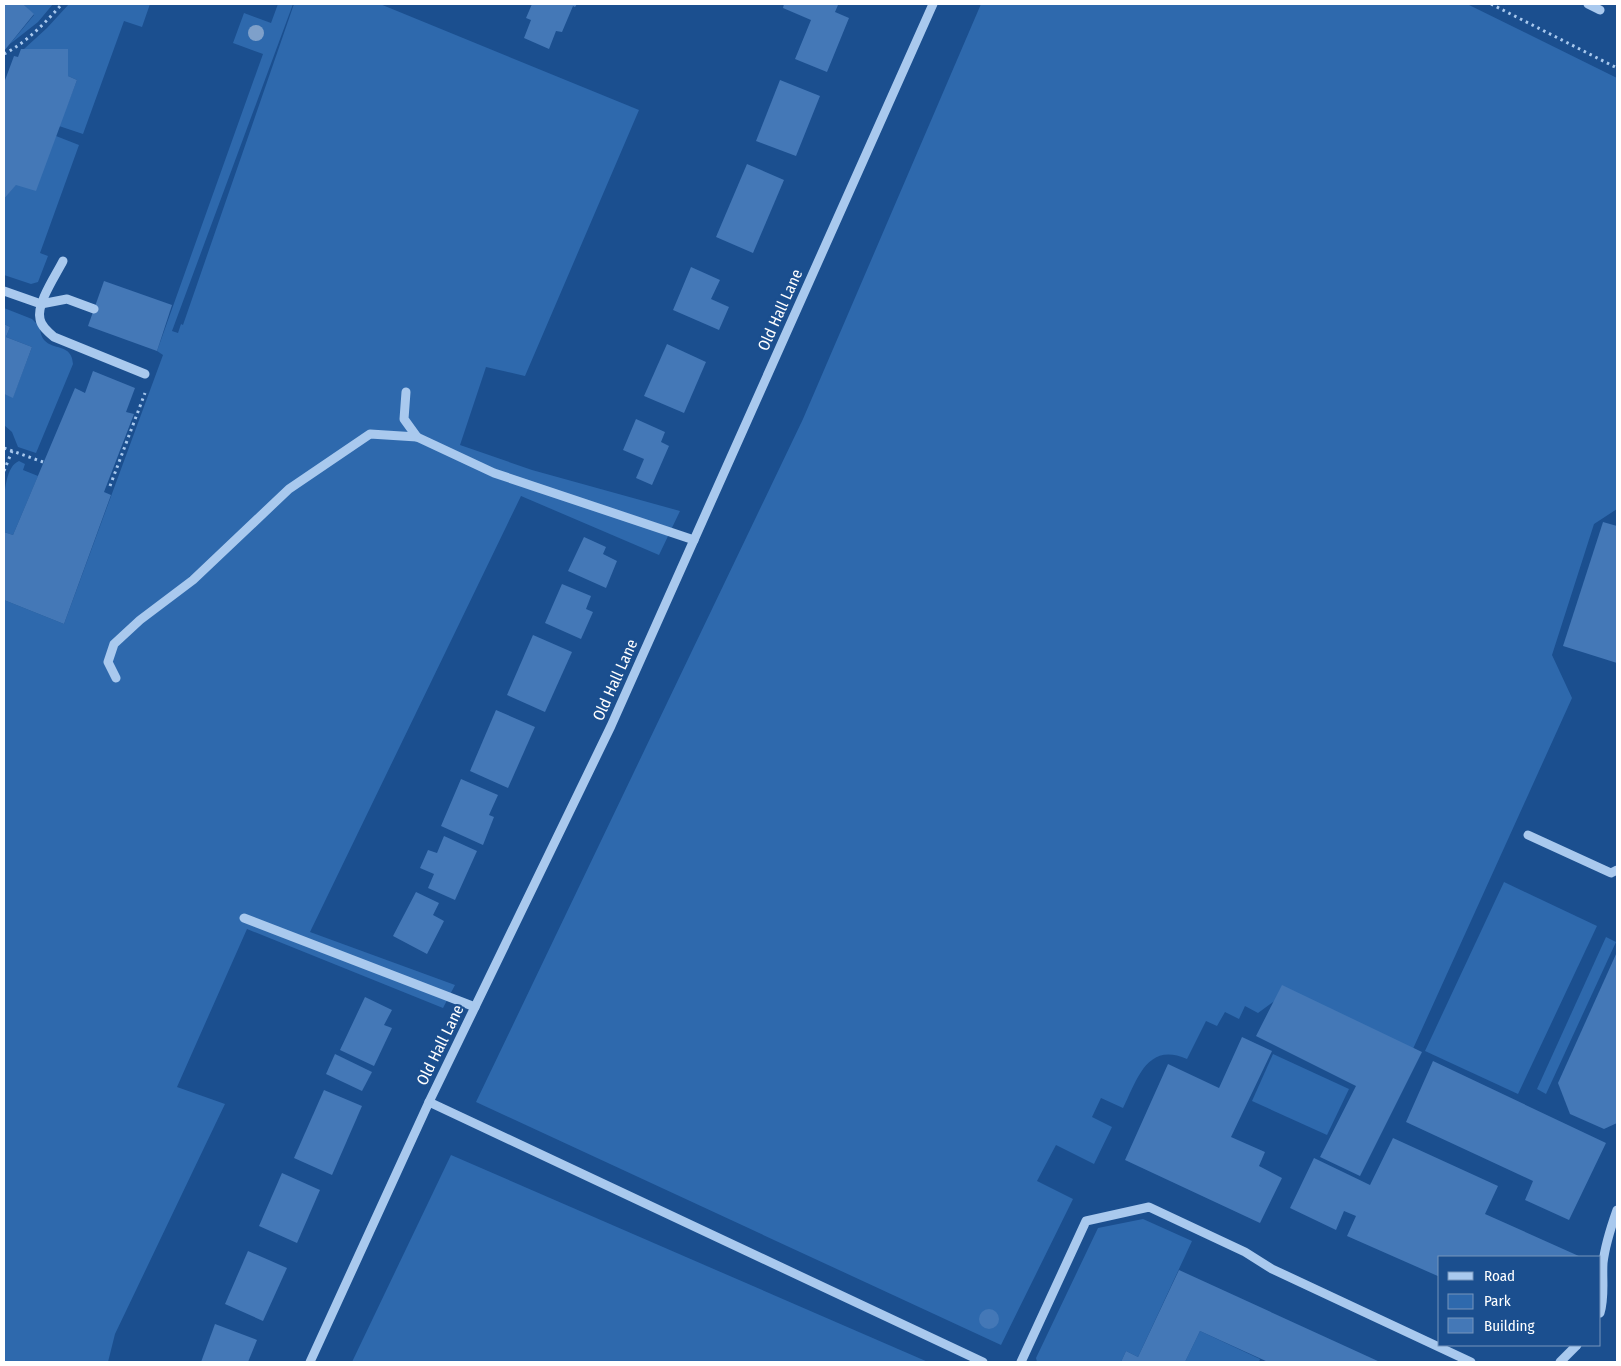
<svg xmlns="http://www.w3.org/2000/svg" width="1621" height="1366" font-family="'Fira Sans Condensed',sans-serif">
<rect width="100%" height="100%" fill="#1b4f8f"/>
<g fill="#2e69ad">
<path d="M 23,4 L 53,4 L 38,22 L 10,44 L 34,15 Z"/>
<path d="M 69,4 L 150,4 L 142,27 L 124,21 L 83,134 L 59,126 L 77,80 L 68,76 L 68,49 L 24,49 L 47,28 Z"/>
<path d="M 278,4 L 293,4 L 172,331 L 178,333 L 181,324 L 183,325 L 294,4 L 380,4 L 639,110 L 525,376 L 486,367 L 460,445 L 532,470 L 680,511 L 659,555 L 521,496 L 310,932 L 455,985 L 443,1008 L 247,929 L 177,1087 L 225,1104 L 115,1334 L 108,1362 L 4,1362 L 4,600 L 64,624 L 163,355 L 157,351 L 263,54 L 233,43 L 244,13 L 271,23 Z"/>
<path d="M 981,4 L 1467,4 L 1617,78 L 1617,509 L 1594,524 L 1552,655 L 1572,698 L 1412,1051 L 1287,992 L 1258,1013 L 1245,1006 L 1239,1019 L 1225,1012 L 1217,1026 L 1206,1021 L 1187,1059 C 1147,1041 1137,1080 1123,1108 L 1101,1098 L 1092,1117 L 1112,1127 L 1094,1164 L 1056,1145 L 1037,1181 L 1073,1199 L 1001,1345 L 476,1102 L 803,419 Z"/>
<path d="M 56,136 L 79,145 L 40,253 L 48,256 L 38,282 L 31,284 L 4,275 L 4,199 Z"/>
<path d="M 4,308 L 32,319 L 40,327 C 41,356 72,338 73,364 L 36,453 L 18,447 L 12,432 L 4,425 L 4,394 L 13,397 L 32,347 L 6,337 L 10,327 L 4,324 Z"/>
<path d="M 19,461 L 25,464 L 23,470 L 38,476 L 13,535 L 4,532 C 4,515 1,468 19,461 Z"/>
<path d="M 1504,882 L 1597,926 L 1518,1094 L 1425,1051 Z"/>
<path d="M 1606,937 L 1616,942 L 1546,1094 L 1537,1089 Z"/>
<path d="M 1273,1054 L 1349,1089 L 1327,1135 L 1252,1101 Z"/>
<path d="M 451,1155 L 928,1362 L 352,1362 Z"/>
<path d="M 1143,1219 L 1192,1241 L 1138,1357 L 1126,1351 L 1121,1362 L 1037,1362 L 1036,1358 L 1098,1228 Z"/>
<path d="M 1200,1331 L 1260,1359 L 1259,1362 L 1185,1362 Z"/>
</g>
<g fill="#4478b7">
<path d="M 4,4 L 23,4 L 34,14 L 4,51 Z"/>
<path d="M 532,4 L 577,4 L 575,7 L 573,6 L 562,32 L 556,31 L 549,49 L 524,38 L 531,20 L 526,18 Z"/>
<path d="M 784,4 L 834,4 L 838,5 L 835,12 L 849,18 L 827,72 L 795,59 L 811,20 L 783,8 Z"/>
<path d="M 21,49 L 68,49 L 68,76 L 77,80 L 36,191 L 16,185 L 4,199 L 4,83 L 14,56 L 18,57 Z"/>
<path d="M 780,80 L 820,96 L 796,156 L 756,141 Z"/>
<path d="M 747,164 L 784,180 L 753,253 L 716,237 Z"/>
<path d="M 691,267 L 720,280 L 711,299 L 729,307 L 719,330 L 673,310 Z"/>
<path d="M 104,281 L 172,305 L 157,351 L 88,326 Z"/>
<path d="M 4,324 L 10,327 L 6,337 L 32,347 L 13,398 L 4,394 Z"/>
<path d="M 667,344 L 706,362 L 684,413 L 644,396 Z"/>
<path d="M 93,371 L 135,388 L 126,412 L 134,414 L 104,492 L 111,495 L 64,624 L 4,600 L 4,532 L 13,535 L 75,388 L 85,393 Z"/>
<path d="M 636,419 L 665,432 L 661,442 L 669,446 L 652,485 L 636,478 L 644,459 L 623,450 Z"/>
<path d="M 1603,522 L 1617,526 L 1617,663 L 1563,646 Z"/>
<path d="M 584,537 L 606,547 L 603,554 L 617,561 L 606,588 L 568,571 Z"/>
<path d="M 562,584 L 591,596 L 586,609 L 593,612 L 581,639 L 545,623 Z"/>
<path d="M 533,635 L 572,652 L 545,712 L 507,695 Z"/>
<path d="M 496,710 L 535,727 L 508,788 L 470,771 Z"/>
<path d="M 461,779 L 498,795 L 489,815 L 494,817 L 483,845 L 441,826 Z"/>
<path d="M 444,836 L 477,851 L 455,900 L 428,888 L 434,874 L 420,868 L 428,850 L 437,853 Z"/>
<path d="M 416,892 L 439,903 L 433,915 L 444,921 L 427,954 L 393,936 Z"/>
<path d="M 1617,952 L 1617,1123 L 1604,1129 L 1570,1114 L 1558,1083 Z"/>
<path d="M 1282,985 L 1422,1052 L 1360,1176 L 1320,1157 L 1356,1086 L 1256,1036 Z"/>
<path d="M 365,997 L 392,1010 L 384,1025 L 392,1028 L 374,1066 L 340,1050 Z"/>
<path d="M 1242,1037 L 1272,1051 L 1231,1137 L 1265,1152 L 1259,1166 L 1282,1178 L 1260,1223 L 1125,1160 L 1168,1064 L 1219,1088 Z"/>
<path d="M 335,1054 L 372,1072 L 362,1091 L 326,1074 Z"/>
<path d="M 1433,1061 L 1606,1143 L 1569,1220 L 1525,1200 L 1533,1181 L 1406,1122 Z"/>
<path d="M 324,1090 L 362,1106 L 332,1175 L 294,1158 Z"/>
<path d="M 1393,1138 L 1498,1186 L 1485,1214 L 1581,1257 L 1440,1257 L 1440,1277 L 1347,1236 L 1356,1216 L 1344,1211 L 1336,1230 L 1290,1208 L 1314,1158 L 1370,1185 Z"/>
<path d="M 282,1173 L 320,1190 L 297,1243 L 259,1226 Z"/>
<path d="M 248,1251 L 287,1268 L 263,1321 L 225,1304 Z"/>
<path d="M 1179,1270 L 1380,1362 L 1268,1362 L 1200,1331 L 1185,1362 L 1121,1362 L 1126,1351 L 1138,1357 Z"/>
<circle cx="989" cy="1319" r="10"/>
<path d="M 215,1324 L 257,1340 L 248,1362 L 201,1362 Z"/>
</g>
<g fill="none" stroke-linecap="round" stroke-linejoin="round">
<g stroke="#a9c9ee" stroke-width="3" stroke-dasharray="2.5 4" stroke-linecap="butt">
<path d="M 1491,4 L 1617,68"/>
<path d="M 4,54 C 27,42 45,23 62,4"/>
<path d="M 4,448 L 43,462"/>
<path d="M 4,471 L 12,451"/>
<path d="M 110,486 L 145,393"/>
</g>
<g stroke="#a9c9ee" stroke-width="9">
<path d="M 1588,4 L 1600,10"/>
<path d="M 63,261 C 56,275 36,304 40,319 C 41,326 48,332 54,337 L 145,374"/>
<path d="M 4,291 L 41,304 L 67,299 L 94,309"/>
<path d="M 406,392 L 404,419 L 417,437"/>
<path d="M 116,678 L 108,662 L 114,644 L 140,620 L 193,580 L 289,489 L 370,434 L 417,437 L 494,473 L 694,540"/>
<path d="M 1528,835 L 1611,873 L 1617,870"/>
<path d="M 244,918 L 475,1007"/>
<path d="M 429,1102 L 983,1362"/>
<path d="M 1600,1313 C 1605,1297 1602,1280 1603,1263 C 1605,1245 1611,1227 1617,1210"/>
<path d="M 310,1362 L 429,1102 L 611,726 L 933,4"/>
<path d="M 1021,1362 L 1086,1221 L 1149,1207 L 1245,1252 L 1272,1269 L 1471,1362"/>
<path d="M 1560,1362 L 1577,1345"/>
</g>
</g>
<circle fill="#7ea0ca" cx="256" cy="33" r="8"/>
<g text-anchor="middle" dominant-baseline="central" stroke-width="4.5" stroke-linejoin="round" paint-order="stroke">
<g font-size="16" fill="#fff" stroke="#1b4f8f">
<text transform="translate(780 310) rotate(-66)">Old Hall Lane</text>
<text transform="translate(615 680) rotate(-66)">Old Hall Lane</text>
<text transform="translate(440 1045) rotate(-64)">Old Hall Lane</text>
</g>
</g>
<rect width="1621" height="1366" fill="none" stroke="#ffffff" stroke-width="10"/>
<rect x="1438" y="1256" width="162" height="90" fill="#1b4f8f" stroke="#7695bc"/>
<rect x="1448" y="1272" width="25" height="8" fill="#a9c9ee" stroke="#7695bc"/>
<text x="1484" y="1281" font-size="15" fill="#ffffff">Road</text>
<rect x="1448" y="1294" width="25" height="15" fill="#2e69ad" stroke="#7695bc"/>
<text x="1484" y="1306" font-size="15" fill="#ffffff">Park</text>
<rect x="1448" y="1318" width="25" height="15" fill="#4478b7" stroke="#7695bc"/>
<text x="1484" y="1331" font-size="15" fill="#ffffff">Building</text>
</svg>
